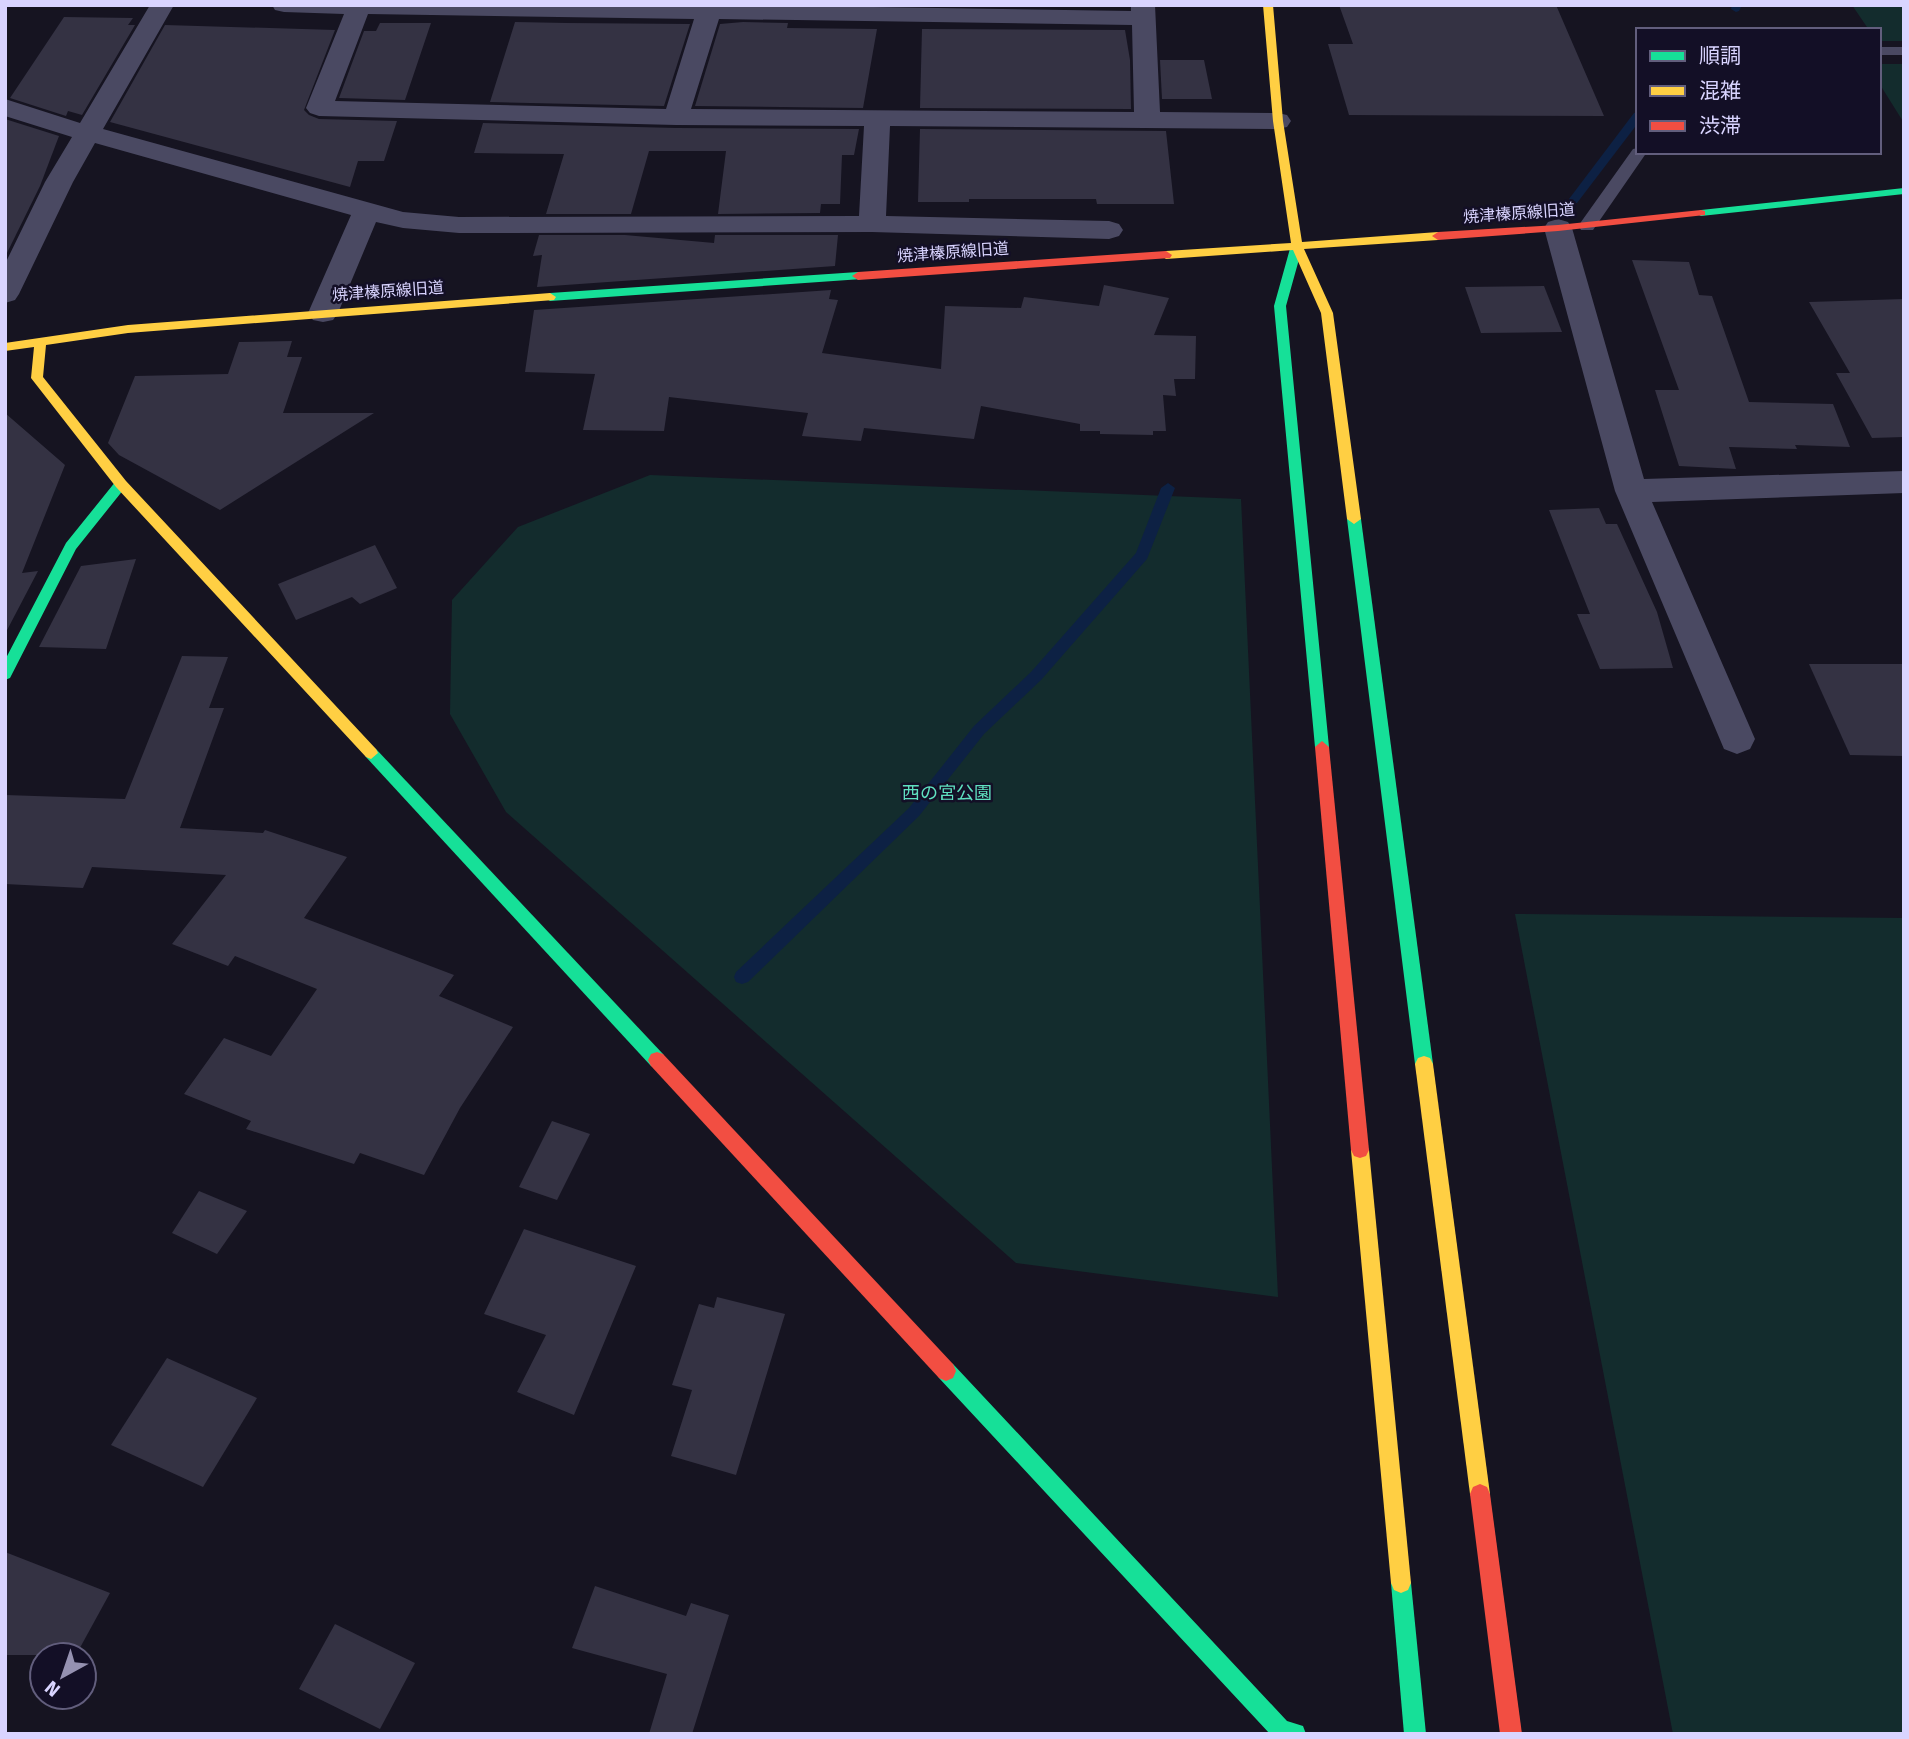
<svg xmlns="http://www.w3.org/2000/svg" width="1909" height="1739" font-family="'Fira Sans','Noto Sans JP',sans-serif">
<rect width="100%" height="100%" fill="#161421"/>
<g fill="#132c2d">
<path d="M 1852,5 L 1904,5 L 1904,41 L 1879,41 L 1879,30 L 1869,30 Z"/>
<path d="M 1879,64 L 1904,64 L 1904,123 L 1879,83 Z"/>
<path d="M 650,475 L 1241,499 L 1278,1297 L 1016,1263 L 506,812 L 450,714 L 452,600 L 518,527 Z"/>
<path d="M 1515,914 L 1904,918 L 1904,1734 L 1673,1734 Z"/>
</g>
<g fill="none" stroke-linecap="round" stroke-linejoin="round">
<g fill="#0d2144" fill-rule="evenodd">
<path d="M 1732,5 L 1742,5 L 1739,11 L 1736,12 L 1731,9 Z"/>
<path d="M 1638,112 L 1638,123 L 1577,203 L 1569,203 L 1569,199 L 1634,113 Z"/>
<path d="M 1168,483 L 1175,488 L 1147,559 L 1041,680 L 984,734 L 919,816 L 748,982 L 742,984 L 736,982 L 734,977 L 736,972 L 909,808 L 974,726 L 1031,672 L 1136,553 L 1161,488 Z"/>
</g>
</g>
<g fill="#343243">
<path d="M 1339,5 L 1556,5 L 1604,116 L 1349,115 L 1328,44 L 1353,44 Z"/>
<path d="M 64,17 L 133,18 L 128,25 L 135,25 L 82,115 L 68,111 L 66,116 L 10,98 Z"/>
<path d="M 515,22 L 567,23 L 690,24 L 664,106 L 490,102 Z"/>
<path d="M 743,22 L 788,23 L 787,28 L 877,29 L 863,108 L 695,106 L 720,24 Z"/>
<path d="M 380,23 L 431,23 L 405,100 L 339,98 L 364,31 L 376,31 Z"/>
<path d="M 165,25 L 335,30 L 304,110 L 309,115 L 319,119 L 397,121 L 384,161 L 358,161 L 350,187 L 110,122 Z"/>
<path d="M 922,29 L 1125,30 L 1130,60 L 1131,109 L 920,108 Z"/>
<path d="M 1160,60 L 1204,60 L 1212,99 L 1162,99 Z"/>
<path d="M 5,119 L 59,136 L 40,186 L 5,257 Z"/>
<path d="M 483,123 L 676,128 L 859,129 L 854,155 L 842,155 L 840,204 L 821,204 L 820,213 L 718,214 L 726,151 L 649,151 L 631,214 L 546,214 L 564,154 L 474,153 Z"/>
<path d="M 920,129 L 1166,131 L 1174,204 L 1097,204 L 1096,199 L 969,199 L 969,202 L 918,202 Z"/>
<path d="M 539,235 L 625,235 L 714,243 L 715,235 L 838,235 L 835,266 L 537,287 L 542,255 L 533,256 Z"/>
<path d="M 1632,260 L 1689,262 L 1699,295 L 1712,296 L 1749,402 L 1833,404 L 1850,447 L 1795,445 L 1797,449 L 1729,447 L 1736,469 L 1679,466 L 1655,390 L 1679,390 Z"/>
<path d="M 1104,285 L 1169,298 L 1154,335 L 1196,336 L 1195,379 L 1174,379 L 1176,396 L 1163,395 L 1166,431 L 1153,431 L 1153,435 L 1100,434 L 1100,431 L 1080,431 L 1080,424 L 981,406 L 974,439 L 864,428 L 861,441 L 802,436 L 808,413 L 669,397 L 664,431 L 583,430 L 595,374 L 525,372 L 534,310 L 831,290 L 829,299 L 838,300 L 822,353 L 941,369 L 945,306 L 1021,308 L 1024,297 L 1099,306 Z"/>
<path d="M 1544,286 L 1562,332 L 1481,333 L 1465,287 Z"/>
<path d="M 1904,299 L 1904,437 L 1872,438 L 1836,373 L 1850,373 L 1809,302 Z"/>
<path d="M 292,341 L 287,357 L 302,357 L 283,413 L 374,413 L 220,510 L 119,455 L 108,443 L 135,376 L 228,374 L 239,342 Z"/>
<path d="M 5,413 L 65,465 L 22,573 L 38,571 L 5,634 Z"/>
<path d="M 1599,508 L 1606,524 L 1617,524 L 1657,612 L 1673,668 L 1600,669 L 1577,614 L 1590,614 L 1549,510 Z"/>
<path d="M 375,545 L 397,588 L 360,604 L 352,597 L 296,620 L 278,584 Z"/>
<path d="M 136,559 L 106,649 L 39,647 L 81,566 Z"/>
<path d="M 182,656 L 228,657 L 209,708 L 224,708 L 180,828 L 263,833 L 265,830 L 347,857 L 304,918 L 454,975 L 439,996 L 513,1027 L 460,1108 L 424,1175 L 360,1153 L 354,1164 L 246,1129 L 251,1121 L 184,1094 L 224,1038 L 271,1056 L 317,989 L 235,956 L 228,966 L 172,944 L 226,875 L 92,867 L 83,888 L 5,884 L 5,795 L 125,799 Z"/>
<path d="M 1809,664 L 1904,664 L 1904,756 L 1850,755 Z"/>
<path d="M 552,1121 L 590,1134 L 557,1200 L 519,1187 Z"/>
<path d="M 199,1191 L 247,1211 L 217,1254 L 172,1233 Z"/>
<path d="M 524,1229 L 636,1266 L 574,1415 L 517,1392 L 546,1335 L 484,1314 Z"/>
<path d="M 717,1297 L 785,1314 L 736,1475 L 671,1456 L 692,1390 L 672,1385 L 699,1304 L 714,1308 Z"/>
<path d="M 167,1358 L 257,1398 L 203,1487 L 111,1445 Z"/>
<path d="M 5,1552 L 110,1593 L 76,1655 L 5,1655 Z"/>
<path d="M 595,1586 L 686,1616 L 691,1603 L 729,1615 L 692,1734 L 649,1734 L 667,1674 L 572,1648 Z"/>
<path d="M 335,1624 L 415,1663 L 380,1729 L 299,1689 Z"/>
</g>
<g fill="none" stroke-linecap="round" stroke-linejoin="round">
<g fill="#4a4962" fill-rule="evenodd">
<rect x="1879" y="47" width="25" height="8"/>
<path d="M 1638,148 L 1638,152 L 1647,152 L 1593,230 L 1581,230 L 1579,226 L 1581,222 L 1633,149 Z"/>
</g>
<g fill="#4a4962" fill-rule="evenodd">
<path d="M 150,5 L 174,5 L 103,129 L 403,212 L 459,217 L 859,216 L 864,126 L 676,125 L 319,116 L 310,113 L 306,108 L 344,14 L 284,12 L 275,10 L 272,5 L 751,5 L 1131,11 L 1131,5 L 1155,5 L 1160,112 L 1278,113 L 1287,115 L 1291,121 L 1287,127 L 1278,129 L 890,126 L 886,216 L 1109,221 L 1119,224 L 1123,230 L 1119,236 L 1109,239 L 872,232 L 459,233 L 403,228 L 376,222 L 338,313 L 333,320 L 323,322 L 313,320 L 308,313 L 351,215 L 95,143 L 73,182 L 19,294 L 15,300 L 5,303 L 5,264 L 45,182 L 72,137 L 5,116 L 5,99 L 80,123 ZM 368,14 L 694,19 L 666,109 L 335,101 ZM 719,19 L 1132,25 L 1134,112 L 691,109 Z"/>
<path d="M 1558,219 L 1568,222 L 1572,228 L 1644,479 L 1904,471 L 1904,493 L 1652,502 L 1755,739 L 1750,749 L 1737,754 L 1724,749 L 1615,491 L 1544,228 L 1548,222 Z"/>
</g>
<g fill="#16e098" fill-rule="evenodd">
<path d="M 1904,188 L 1904,194 L 1701,216 L 1695,213 L 1701,210 Z"/>
<path d="M 1297,241 L 1303,245 L 1286,306 L 1329,747 L 1322,753 L 1315,747 L 1274,306 L 1291,245 Z"/>
<path d="M 858,272 L 862,273 L 862,279 L 550,301 L 544,297 L 550,293 Z"/>
<path d="M 121,479 L 128,484 L 76,549 L 10,678 L 5,680 L 5,660 L 66,543 L 116,481 Z"/>
<path d="M 1354,514 L 1361,519 L 1433,1064 L 1430,1070 L 1424,1072 L 1418,1070 L 1415,1064 L 1347,519 Z"/>
<path d="M 371,747 L 376,749 L 663,1054 L 666,1060 L 663,1066 L 657,1068 L 651,1066 L 366,757 L 364,753 Z"/>
<path d="M 946,1361 L 953,1364 L 1287,1721 L 1303,1726 L 1306,1734 L 1270,1734 L 939,1378 L 936,1371 L 939,1364 Z"/>
<path d="M 1401,1573 L 1408,1576 L 1411,1583 L 1426,1734 L 1404,1734 L 1391,1583 L 1394,1576 Z"/>
</g>
<g fill="#ffcf43" fill-rule="evenodd">
<path d="M 1263,5 L 1273,5 L 1283,121 L 1302,242 L 1438,232 L 1444,236 L 1438,240 L 1304,249 L 1333,313 L 1361,519 L 1354,524 L 1347,519 L 1321,313 L 1293,250 L 1166,259 L 1160,255 L 1166,251 L 1291,243 L 1273,121 Z"/>
<path d="M 550,293 L 556,297 L 554,300 L 128,333 L 46,345 L 43,377 L 126,481 L 376,749 L 378,753 L 371,759 L 366,757 L 116,487 L 31,378 L 34,347 L 5,351 L 5,343 L 128,325 Z"/>
<path d="M 1424,1056 L 1430,1058 L 1433,1064 L 1490,1494 L 1487,1501 L 1480,1504 L 1473,1501 L 1470,1494 L 1415,1064 L 1418,1058 Z"/>
<path d="M 1360,1142 L 1366,1144 L 1369,1150 L 1411,1583 L 1408,1590 L 1401,1593 L 1394,1590 L 1391,1583 L 1351,1150 L 1354,1144 Z"/>
</g>
<g fill="#f24e42" fill-rule="evenodd">
<path d="M 1701,210 L 1705,211 L 1705,215 L 1558,231 L 1438,240 L 1432,236 L 1438,232 L 1558,225 Z"/>
<path d="M 1166,251 L 1172,255 L 1170,258 L 858,280 L 852,276 L 858,272 Z"/>
<path d="M 1322,741 L 1329,747 L 1369,1150 L 1366,1156 L 1360,1158 L 1354,1156 L 1351,1150 L 1315,747 Z"/>
<path d="M 657,1052 L 663,1054 L 953,1364 L 956,1371 L 953,1378 L 946,1381 L 939,1378 L 651,1066 L 648,1060 L 651,1054 Z"/>
<path d="M 1480,1484 L 1487,1487 L 1490,1494 L 1522,1734 L 1500,1734 L 1470,1494 L 1473,1487 Z"/>
</g>
</g>
<g text-anchor="middle" dominant-baseline="central" stroke-width="5" stroke-linejoin="round" paint-order="stroke">
<g font-size="16" fill="#d9d4ff" stroke="#130f26">
<text transform="translate(1519 213) rotate(-4)">焼津榛原線旧道</text>
<text transform="translate(953 252) rotate(-4)">焼津榛原線旧道</text>
<text transform="translate(388 291) rotate(-4)">焼津榛原線旧道</text>
</g>
<g font-size="18" fill="#5fe0c0" stroke="#130f26">
<text x="947" y="793">西の宮公園</text>
</g>
</g>
<rect width="1909" height="1739" fill="none" stroke="#d9d4ff" stroke-width="14"/>
<rect x="1636" y="28" width="245" height="126" fill="#130f26" stroke="#625e7d" stroke-width="2"/>
<rect x="1650" y="51" width="35" height="10" fill="#16e098" stroke="#625e7d" stroke-width="2"/>
<text x="1699" y="63" font-size="21" fill="#d9d4ff">順調</text>
<rect x="1650" y="86" width="35" height="10" fill="#ffcf43" stroke="#625e7d" stroke-width="2"/>
<text x="1699" y="98" font-size="21" fill="#d9d4ff">混雑</text>
<rect x="1650" y="121" width="35" height="10" fill="#f24e42" stroke="#625e7d" stroke-width="2"/>
<text x="1699" y="133" font-size="21" fill="#d9d4ff">渋滞</text>
<g transform="translate(63 1676) rotate(220)"><circle r="33" fill="#130f26" stroke="#625e7d" stroke-width="2"/>
<path d="M0-5L12 26L0 18L-12 26Z" fill="#9591b1"/>
<text y="-10" font-size="19" font-weight="bold" text-anchor="middle" fill="#d9d4ff">N</text>
</g>
</svg>
